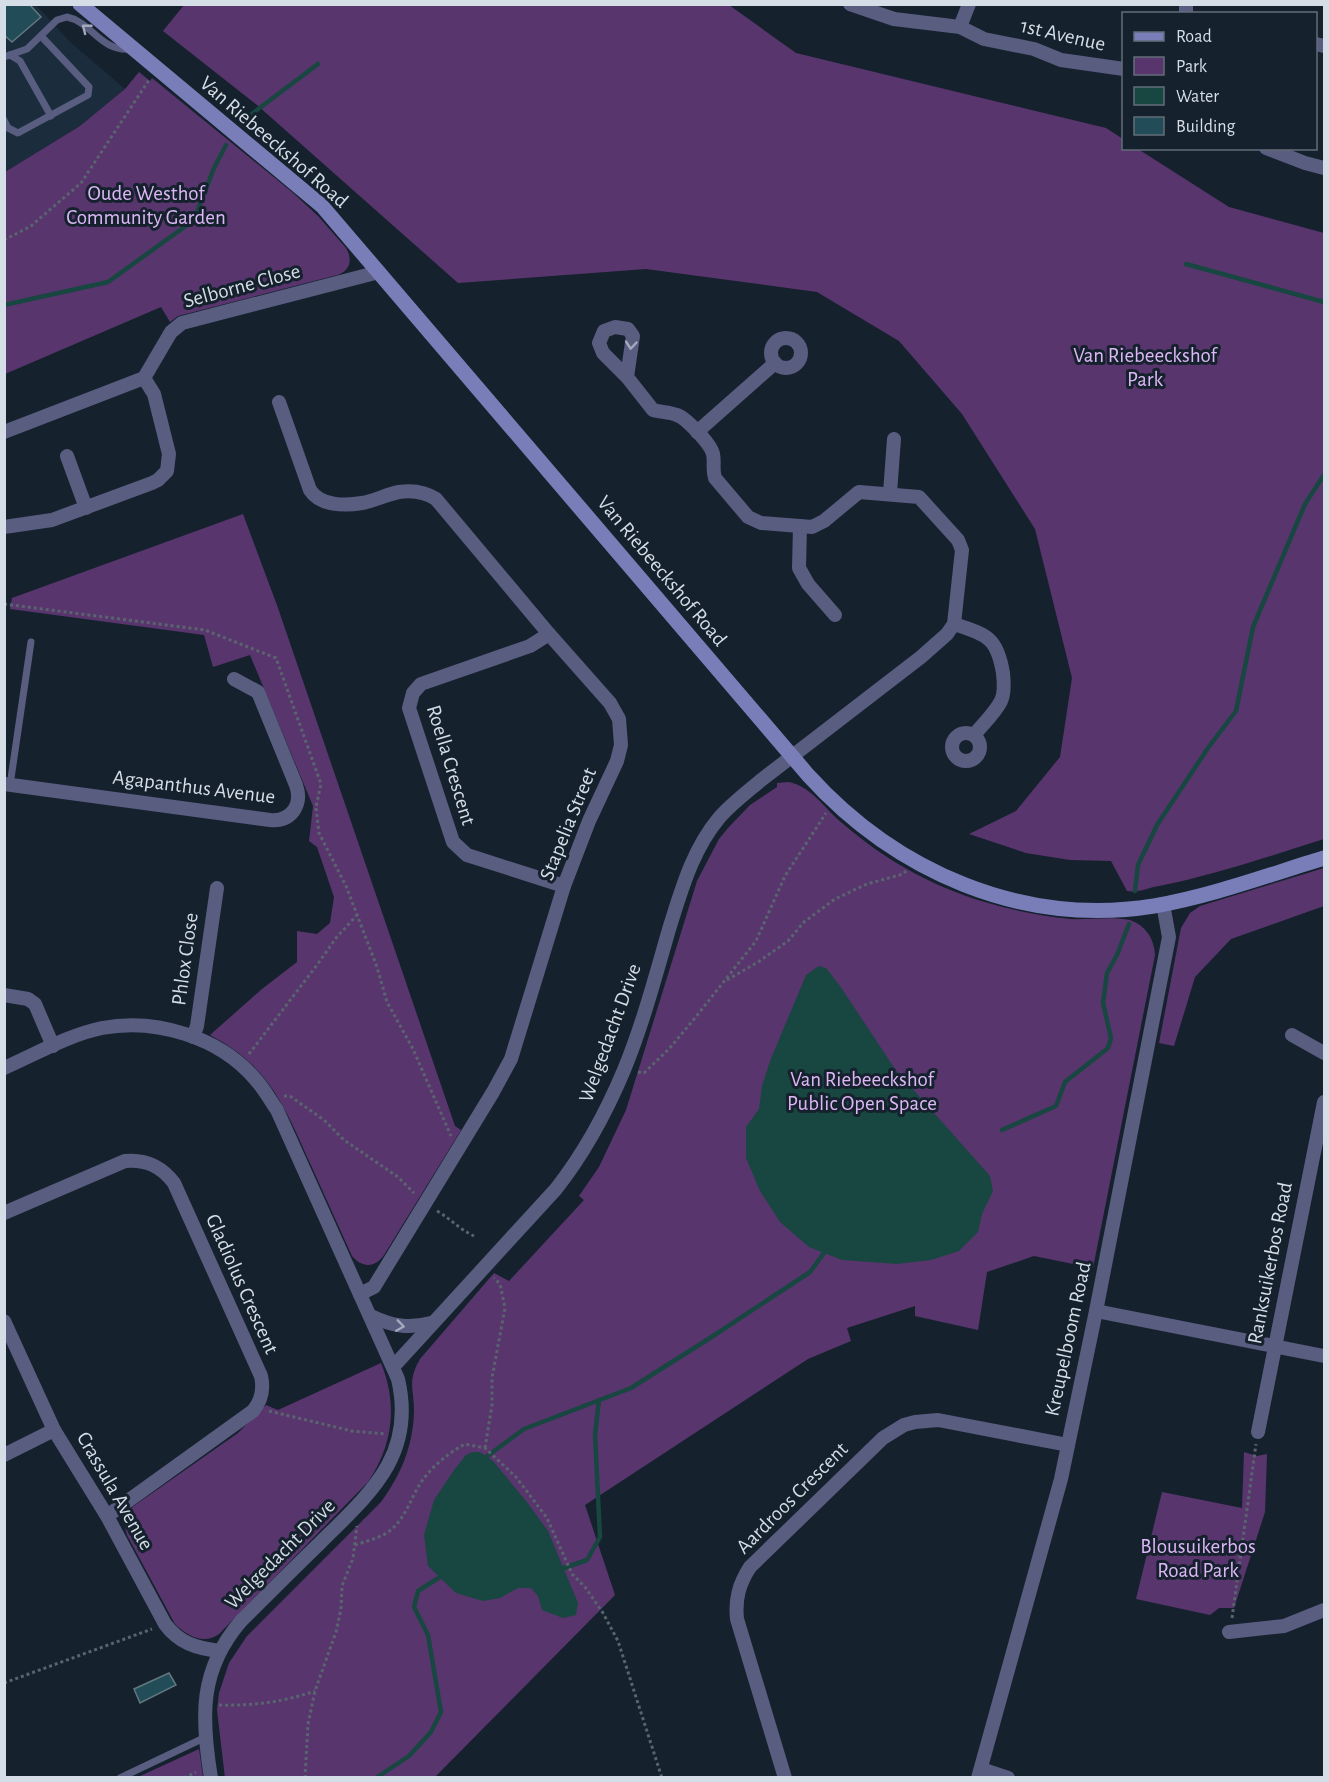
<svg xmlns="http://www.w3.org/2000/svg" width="1329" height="1782" font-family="'Alegreya Sans',sans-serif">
<rect width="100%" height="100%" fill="#15222e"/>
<path fill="#1b2d3d" d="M 5,5 L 36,5 L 70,42 L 125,89 L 80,126 L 5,172 Z"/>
<g fill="#59356e">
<path d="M 184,5 L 729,5 L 796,53 L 1106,128 L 1123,139 L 1124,148 L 1138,149 L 1229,207 L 1324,233 L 1324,839 C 1270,856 1215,875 1159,886 C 1146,888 1140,893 1127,891 L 1111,861 L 1070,860 L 1026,853 L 969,834 L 1016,811 L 1060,757 L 1072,678 L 1035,529 L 962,414 L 899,341 L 817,292 L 646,269 L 458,283 L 257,105 L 163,31 Z"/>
<path d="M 139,72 L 150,81 L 152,78 L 292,192 L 318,216 L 346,248 C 353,260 350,271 337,275 L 178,316 L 170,322 L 161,307 L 5,374 L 5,172 L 80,126 L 125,89 Z"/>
<path d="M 243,514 L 278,608 L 455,1126 L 461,1130 L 384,1255 C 375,1268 362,1268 352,1256 C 338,1225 324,1194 310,1163 C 284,1105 269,1066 210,1035 L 262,989 L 297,962 L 297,931 L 317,934 L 330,923 L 334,897 L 317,847 L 309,841 L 313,806 L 250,655 L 213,667 L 204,635 L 10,609 L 12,598 Z"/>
<path d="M 789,782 C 812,787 825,809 842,823 C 864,842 888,859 914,873 C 962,899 1016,913 1070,919 C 1090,920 1111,916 1130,920 C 1146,926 1154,938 1155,955 L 1093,1268 L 1034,1256 L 987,1272 L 978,1330 L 915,1316 L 915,1306 L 847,1328 L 851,1341 L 808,1359 L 585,1505 L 615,1595 L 435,1777 L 225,1778 L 217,1710 L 219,1693 L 229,1663 L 247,1636 L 381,1502 C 401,1475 413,1446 414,1412 C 414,1387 407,1382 420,1359 L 494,1273 L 509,1281 L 584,1200 L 579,1196 L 599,1167 L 626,1110 L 697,881 L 719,839 L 728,828 L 750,805 L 777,787 L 777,783 Z"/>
<path d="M 1324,868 L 1324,906 L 1231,939 L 1195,977 L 1174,1046 L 1159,1043 L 1181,928 L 1190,913 L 1200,906 Z"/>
<path d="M 381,1363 C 398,1405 393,1445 368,1482 L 219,1634 C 204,1645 187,1636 175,1624 L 127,1535 L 124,1523 L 131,1508 L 238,1433 L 266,1405 L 278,1410 Z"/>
<path d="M 1244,1452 L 1257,1456 L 1267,1454 L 1265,1512 L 1234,1608 L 1219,1608 L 1210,1615 L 1136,1599 L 1162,1492 L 1242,1508 Z"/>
<path d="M 199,1749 L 203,1777 L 138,1777 Z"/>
</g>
<g fill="#184640">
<path d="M 819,966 L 826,968 L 840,986 L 895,1069 L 990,1176 L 993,1191 L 982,1214 L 978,1232 L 959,1251 L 931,1260 L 897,1264 L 842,1260 L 809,1247 L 780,1222 L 760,1191 L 746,1158 L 746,1127 L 759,1109 L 762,1086 L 770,1061 L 806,975 Z"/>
<path d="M 472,1452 L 480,1452 L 493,1461 L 526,1501 L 548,1531 L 578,1603 L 576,1615 L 563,1618 L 542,1610 L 538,1596 L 531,1588 L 518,1588 L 500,1598 L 483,1601 L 456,1593 L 428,1566 L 424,1535 L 434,1500 L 454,1470 L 466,1455 Z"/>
</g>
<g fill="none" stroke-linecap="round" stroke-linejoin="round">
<g stroke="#184640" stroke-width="4.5">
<path d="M 245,119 L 318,64"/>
<path d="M 1186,264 L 1324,302"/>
<path d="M 4,305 L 108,282 L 194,220 L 214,168 L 226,145"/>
<path d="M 1135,891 L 1138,865 L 1157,825 L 1208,748 L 1236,711 L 1253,627 L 1305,504 L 1324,475"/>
<path d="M 1002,1130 L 1056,1106 L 1065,1082 L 1108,1048 L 1111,1038 L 1103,1003 L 1107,973 L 1117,955 L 1129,924"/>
<path d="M 486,1457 L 524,1429 L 631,1388 L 710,1338 L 810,1272 L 824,1253"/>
<path d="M 564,1568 L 587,1560 L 600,1537 L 595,1435 L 599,1400"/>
<path d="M 376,1778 L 409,1756 L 431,1732 L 441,1712 L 428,1635 L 414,1607 L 418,1591 L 440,1577"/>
</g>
</g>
<g fill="#224d58" stroke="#60787e" stroke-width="1.5">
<path d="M 4,4 L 29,4 L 41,17 L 12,42 L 4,35 Z"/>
<path d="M 169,1673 L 176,1685 L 140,1703 L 134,1689 Z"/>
</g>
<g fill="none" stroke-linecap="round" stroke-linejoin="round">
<g stroke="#59646f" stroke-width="3" stroke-dasharray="3 3" stroke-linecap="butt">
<path d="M 4,240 L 31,226 L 81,183 L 149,80"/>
<path d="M 4,604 L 205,630 L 276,658 L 321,784 L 316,807"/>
<path d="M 316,808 L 319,833 L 346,886 L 377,967 L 387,1002 L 413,1049 L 451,1136"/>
<path d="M 727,980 L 758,962 L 788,941 L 804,922 L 835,899 L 867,884 L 903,874 L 906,871"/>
<path d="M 249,1054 L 317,965 L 336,938 L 357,915"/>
<path d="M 638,1072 L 644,1073 L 669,1049 L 695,1018 L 756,941 L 785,876 L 826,813"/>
<path d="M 284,1096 L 290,1096 L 324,1120 L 344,1140 L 398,1177 L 414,1193"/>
<path d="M 437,1211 C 451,1219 459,1229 474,1236"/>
<path d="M 269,1411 L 352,1431 L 386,1434"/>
<path d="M 485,1448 L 492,1405 L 492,1378 L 505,1308 L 500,1284 L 494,1278"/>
<path d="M 355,1545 C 367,1541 384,1537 393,1528 C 406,1516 411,1498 420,1484 C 431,1467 447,1454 465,1444 L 485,1448 L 516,1477 L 547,1518 L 572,1574 L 585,1587 L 603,1613 L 618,1641 L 662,1778"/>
<path d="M 1232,1618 L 1256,1444"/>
<path d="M 4,1683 L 152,1629"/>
<path d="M 219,1705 C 253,1706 283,1702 315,1691"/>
<path d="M 184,1778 L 196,1772"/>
<path d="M 305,1778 L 308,1724 L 315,1691 L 336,1632 L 341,1609 L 342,1586 L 353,1558 L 357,1526"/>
</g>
<g stroke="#595d80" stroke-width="7">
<path d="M 10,55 L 20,61 L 51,116"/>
<path d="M 4,57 L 27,49 L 57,20 L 67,17 C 92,22 100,52 131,49"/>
<path d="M 4,120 L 8,128 L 18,133 L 88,95 L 89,87 L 41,36"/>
<path d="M 10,785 L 31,642"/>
<path d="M 120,1778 L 206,1737"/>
</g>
<g stroke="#595d80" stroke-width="14">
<path d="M 850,4 L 894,19 L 960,27 L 984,39 L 1034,49 L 1061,60 L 1124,69"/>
<path d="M 1186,4 L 1186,14"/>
<path d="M 960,27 L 969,4"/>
<path d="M 1316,44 L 1324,46"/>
<path d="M 1266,148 L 1305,163 L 1324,168"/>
<circle cx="786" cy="353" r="15"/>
<path d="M 279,402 L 310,490 C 320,506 345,506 362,503 C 375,501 387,494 399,492 C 413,490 425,492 436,499 L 549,634 L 610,703 L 619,719 L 621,745 L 617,761 L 589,821 L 564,886 L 511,1059 L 493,1092 L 374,1287 L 360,1294"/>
<path d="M 4,432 L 144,378 L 171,332 L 182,323 L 379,272"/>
<path d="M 697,432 L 775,363"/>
<path d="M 67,456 L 86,508"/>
<path d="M 890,493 L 894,439"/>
<path d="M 800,526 L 799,568 L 808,584 L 835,615"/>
<path d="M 4,527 L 52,520 L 152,483 L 158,480 L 167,471 L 169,454 L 154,394 L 144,378"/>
<path d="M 954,624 C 987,635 997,637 1003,673 C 1004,682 1005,693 1001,701 C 995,713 983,724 974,735"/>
<path d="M 549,634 L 530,646 L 421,684 L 413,693 L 409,708 L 453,842 L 467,855 L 564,886"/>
<circle cx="966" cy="747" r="14"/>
<path d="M 4,784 L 270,820 C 291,822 303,805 296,785 L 258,692 L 234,679"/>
<path d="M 4,995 L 28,999 L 35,1004 L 53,1046"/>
<path d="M 1292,1035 L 1324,1053"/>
<path d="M 193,1037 L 197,1026 L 217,888"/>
<path d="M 4,1068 C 36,1054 68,1035 102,1028 C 156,1018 220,1037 256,1080 C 264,1089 270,1100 277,1110 L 398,1379 C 416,1456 369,1494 320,1543 C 293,1569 267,1595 241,1621 C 199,1670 201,1717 211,1778"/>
<path d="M 4,1213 L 125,1161 C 146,1159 161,1166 174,1183 L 261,1376 C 264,1389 262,1400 253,1411 L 107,1516"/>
<path d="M 1096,1311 L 1324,1356"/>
<path d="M 371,1316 C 392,1326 409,1329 431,1323"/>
<path d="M 4,1321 L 54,1430 L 107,1516 L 165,1624 C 179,1643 196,1648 219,1651"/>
<path d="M 393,1367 L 556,1189 C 585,1152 606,1113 624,1070 C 643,1024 656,974 670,926 C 682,888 693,849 719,818 C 731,804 746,793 760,781 L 921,657 L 947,634 L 954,624 L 962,550 L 958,540 L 919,497 L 859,492 L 824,521 L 812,527 L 761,523 L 748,517 L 715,478 C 712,469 715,462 713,454 C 711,444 686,418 677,415 C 670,412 660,412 653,410 L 627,377 L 603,353 L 599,343 L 604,331 L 615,327 L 628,329 L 633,336 L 627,377"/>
<path d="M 1258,1432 L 1324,1102"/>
<path d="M 4,1455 L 54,1430"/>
<path d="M 1229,1632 L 1284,1626 L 1324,1610"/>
<path d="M 981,1769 L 1008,1778"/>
<path d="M 785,1778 L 737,1619 C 735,1599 739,1584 750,1567 L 883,1438 L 904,1425 L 915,1422 L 938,1420 L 1068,1445"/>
<path d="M 978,1778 L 1061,1479 L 1096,1311 L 1169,937 L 1163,904"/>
</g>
<path stroke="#7a7eb8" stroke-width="15" d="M 80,4 L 322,206 L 808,775 C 896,872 1022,927 1154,906 C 1212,896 1268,875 1324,858"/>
</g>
<defs><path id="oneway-chevron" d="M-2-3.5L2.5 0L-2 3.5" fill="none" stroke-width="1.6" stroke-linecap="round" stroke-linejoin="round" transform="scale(1.5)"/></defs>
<g stroke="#a3aabd">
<use href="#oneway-chevron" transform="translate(86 28) rotate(-142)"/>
<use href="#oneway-chevron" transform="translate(631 345) rotate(95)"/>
<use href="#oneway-chevron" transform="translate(400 1326) rotate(8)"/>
</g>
<g text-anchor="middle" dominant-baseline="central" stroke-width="6" stroke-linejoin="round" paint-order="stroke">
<g font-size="21" fill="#d5dde6" stroke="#15222e">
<text transform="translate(1063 35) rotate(13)">1st Avenue</text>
<text transform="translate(274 142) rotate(41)">Van Riebeeckshof Road</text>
<text transform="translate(242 286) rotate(-15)">Selborne Close</text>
<text transform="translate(662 571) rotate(50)">Van Riebeeckshof Road</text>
<text transform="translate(451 765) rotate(73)">Roella Crescent</text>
<text transform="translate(194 787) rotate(7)">Agapanthus Avenue</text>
<text transform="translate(568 824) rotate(-68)">Stapelia Street</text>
<text transform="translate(185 959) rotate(-82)">Phlox Close</text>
<text transform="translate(610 1033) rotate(-70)">Welgedacht Drive</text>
<text transform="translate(1270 1263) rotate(-79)">Ranksuikerbos Road</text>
<text transform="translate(242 1284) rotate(66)">Gladiolus Crescent</text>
<text transform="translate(1068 1339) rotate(-78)">Kreupelboom Road</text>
<text transform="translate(115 1491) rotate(60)">Crassula Avenue</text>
<text transform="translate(792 1498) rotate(-45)">Aardroos Crescent</text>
<text transform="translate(280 1554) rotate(-45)">Welgedacht Drive</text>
</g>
<g font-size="21" fill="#ddb7f5" stroke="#15222e">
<text x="146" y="193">Oude Westhof<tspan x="146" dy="24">Community Garden</tspan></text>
<text x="1145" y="355">Van Riebeeckshof<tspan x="1145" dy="24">Park</tspan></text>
<text x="862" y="1079">Van Riebeeckshof<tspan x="862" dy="24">Public Open Space</tspan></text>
<text x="1198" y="1546">Blousuikerbos<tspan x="1198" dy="24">Road Park</tspan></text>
</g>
</g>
<rect width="1329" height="1782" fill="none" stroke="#d5dde6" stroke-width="12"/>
<rect x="1122" y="12" width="195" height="138" fill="#15222e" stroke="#626d78" stroke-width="1.5"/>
<rect x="1134" y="32" width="30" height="9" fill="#7a7eb8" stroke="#626d78" stroke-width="1.5"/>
<text x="1176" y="42" font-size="18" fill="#d5dde6">Road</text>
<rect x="1134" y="57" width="30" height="18" fill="#59356e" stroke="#626d78" stroke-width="1.5"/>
<text x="1176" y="72" font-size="18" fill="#d5dde6">Park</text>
<rect x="1134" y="87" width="30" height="18" fill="#184640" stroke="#626d78" stroke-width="1.5"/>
<text x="1176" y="102" font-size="18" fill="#d5dde6">Water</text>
<rect x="1134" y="117" width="30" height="18" fill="#224d58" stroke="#626d78" stroke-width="1.5"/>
<text x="1176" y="132" font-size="18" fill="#d5dde6">Building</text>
</svg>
